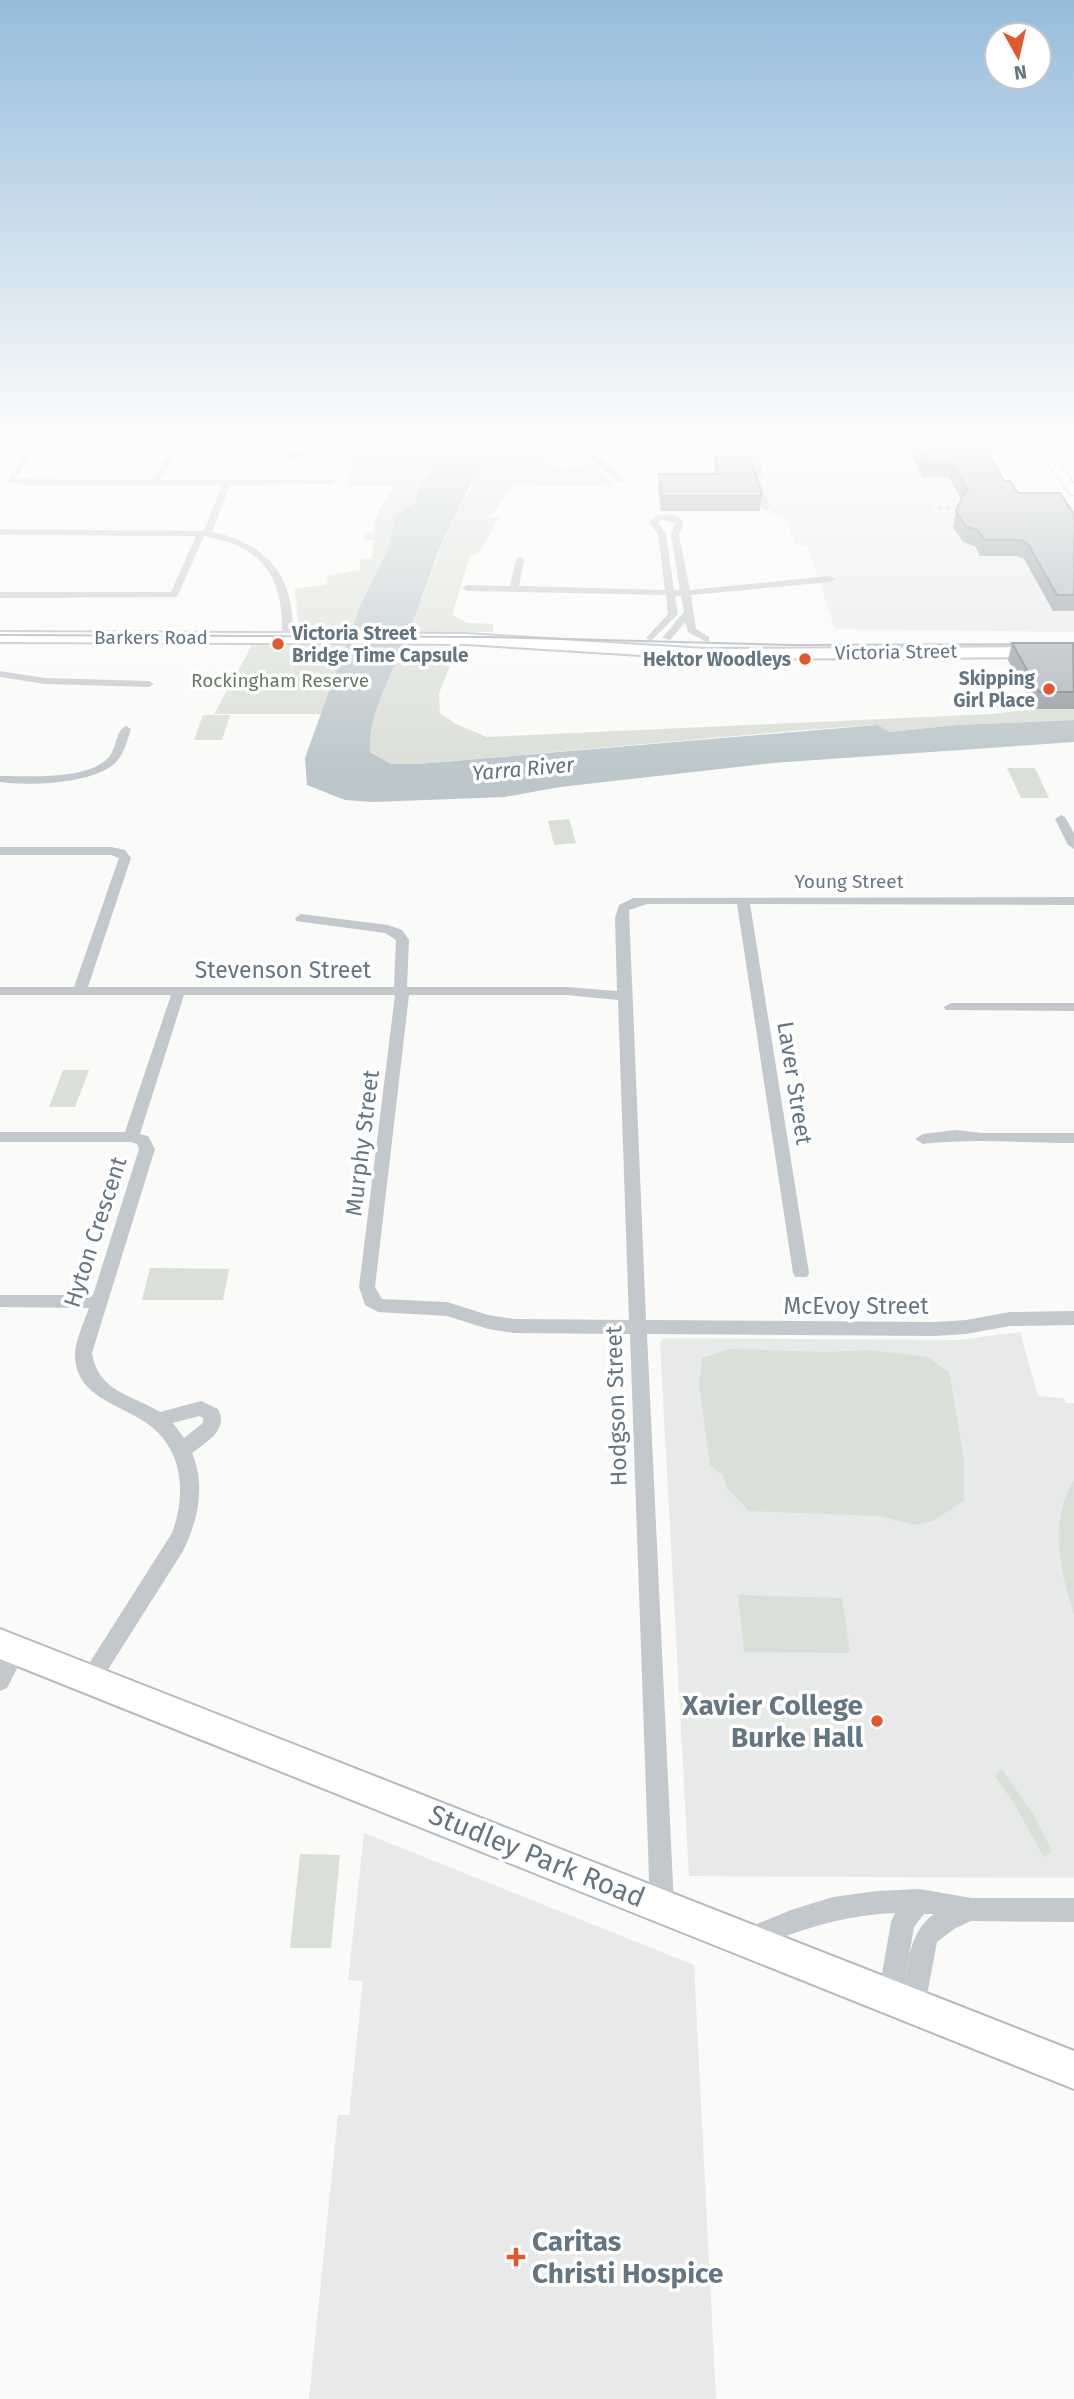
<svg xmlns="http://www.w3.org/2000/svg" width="1074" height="2399" font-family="'Fira Sans',sans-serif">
<rect width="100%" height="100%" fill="#fafaf8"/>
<g fill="#e8e9e9">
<path d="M 758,437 L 1029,437 L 1038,449 L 761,448 Z"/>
<path d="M 764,453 L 970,454 L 990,493 L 1074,518 L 1074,632 L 835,629 L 807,545 L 795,545 L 784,515 L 771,515 L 760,472 L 768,471 Z"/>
<path d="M 1020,1332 L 1038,1396 L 1064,1398 L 1066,1403 L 1074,1403 L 1074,1878 L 689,1876 L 660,1343 L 664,1338 L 959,1340 Z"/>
<path d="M 364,1833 L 694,1965 L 716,2399 L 309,2399 L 338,2115 L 349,2115 L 363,1981 L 348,1980 Z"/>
</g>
<g fill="#dadfd7">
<path d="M 349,437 L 440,437 C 445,467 418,476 415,501 L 396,516 L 388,549 L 360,606 L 351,632 L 299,631 L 295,589 L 328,584 L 327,576 L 360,570 L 360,560 L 371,558 L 375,540 L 364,541 L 365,534 L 374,532 C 373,514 385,501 394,486 L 346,486 L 352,463 Z"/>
<path d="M 476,437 L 524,437 L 559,469 L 593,464 L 617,487 L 512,485 L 491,517 L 499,518 L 479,553 L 470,556 L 452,615 L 467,623 L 493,624 L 493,632 L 409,632 L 453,517 L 471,489 L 482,459 L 476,446 Z"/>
<path d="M 252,645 L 346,646 L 321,714 L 214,714 Z"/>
<path d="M 458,647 L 439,693 L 440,713 L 456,724 L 487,737 L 991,714 L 1035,709 L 1074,709 L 1074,720 L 957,725 L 890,732 L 876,725 L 803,730 L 418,764 L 391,764 L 370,752 C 368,717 388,679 403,648 Z"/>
<path d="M 961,695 L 1019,695 L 1026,708 L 967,708 Z"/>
<path d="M 203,715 L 230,715 L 222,740 L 194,740 Z"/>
<path d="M 1007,768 L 1035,768 L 1049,798 L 1021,798 Z"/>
<path d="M 569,819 L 576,843 L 554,845 L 548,821 Z"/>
<path d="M 63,1070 L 89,1070 L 75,1107 L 49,1107 Z"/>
<path d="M 150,1268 L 229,1269 L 223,1300 L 142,1300 Z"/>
<path d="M 729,1349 L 827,1352 L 869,1350 L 928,1357 L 949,1372 L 964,1460 L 964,1500 L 935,1520 L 915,1525 L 880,1516 L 749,1511 L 727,1488 L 723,1475 L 710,1465 L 699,1385 L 702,1358 Z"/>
<path d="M 1074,1481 L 1074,1615 C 1061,1571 1048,1522 1074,1481 Z"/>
<path d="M 738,1595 L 842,1598 L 850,1653 L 744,1652 Z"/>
<path d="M 1002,1769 L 1033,1814 L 1052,1851 L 1044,1857 L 1013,1802 L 995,1776 Z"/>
<path d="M 300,1854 L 340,1855 L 331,1948 L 290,1948 Z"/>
</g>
<path fill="#bbc7cb" d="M 440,437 L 476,437 L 476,446 L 482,459 C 472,486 457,509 445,536 C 429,573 418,613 401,651 C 388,682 368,717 370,752 L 391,764 L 418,764 L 877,725 L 890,732 L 957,725 L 1074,720 L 1074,742 L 772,763 L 560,787 L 505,797 L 373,802 L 345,800 L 307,785 L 305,758 L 360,606 L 388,549 L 396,515 L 415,502 C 418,476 445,467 440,437 Z"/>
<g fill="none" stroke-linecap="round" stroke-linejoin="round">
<path stroke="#d5d9db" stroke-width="6" stroke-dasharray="6 2.5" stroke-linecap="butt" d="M 928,508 L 955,508"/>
<defs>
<path id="secondary" d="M 1030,437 L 1040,437 L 1074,484 L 1074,495 L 1070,494 Z"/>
<g id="primary">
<path d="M 0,632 L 466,634 L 706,649 L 1074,647 L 1074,657 L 706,659 L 466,644 L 0,642 Z"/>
<path d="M 0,1629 L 1074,2051 L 1074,2089 L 0,1659 Z"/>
</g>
</defs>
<use href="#secondary" stroke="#b3babf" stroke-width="3"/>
<use href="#primary" stroke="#b5babe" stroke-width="4"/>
<g fill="#c3c8cc" fill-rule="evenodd">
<path d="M 35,437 L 43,437 L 15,479 L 152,480 L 179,437 L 187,437 L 160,480 L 336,480 L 333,484 L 230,485 L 212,532 C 253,540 285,563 291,607 C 293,618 293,630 290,640 L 282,638 C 284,578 265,547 204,536 L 177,597 L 0,598 L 0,592 L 171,592 L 196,536 L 0,535 L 0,529 L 204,531 L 222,485 L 24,485 L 7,482 L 27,449 L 0,449 L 0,445 L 30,445 Z"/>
<path d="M 566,437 L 574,437 L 623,478 L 623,482 L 617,482 Z"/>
<path d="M 748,437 L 756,437 L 758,448 L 934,449 L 938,451 L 934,453 L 759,452 L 764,476 L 760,479 L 770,508 L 766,511 L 762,508 L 752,478 L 756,475 Z"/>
<path d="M 1037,443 L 1074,443 L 1074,447 L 1040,447 Z"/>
<path d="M 286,449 L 308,453 L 296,459 L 282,457 Z"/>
<path d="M 967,450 L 1045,450 L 1049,452 L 1045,454 L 964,454 Z"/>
<path d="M 666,514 L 677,516 L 684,522 L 679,535 L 690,590 L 830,576 L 835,579 L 830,582 L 691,595 L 696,629 L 709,637 L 709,641 L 706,642 L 688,632 L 685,622 L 670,640 L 662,638 L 684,612 L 681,596 L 675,596 L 678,614 L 651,641 L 646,638 L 668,614 L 666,595 L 467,591 L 462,588 L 467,585 L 510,586 L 516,559 L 520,556 L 524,559 L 519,586 L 665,590 L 658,534 L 649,522 L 656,516 ZM 662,520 L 675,523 L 671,535 L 680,590 L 674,590 L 666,534 L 658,522 Z"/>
<path d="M 0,671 L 45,678 L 149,681 L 154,684 L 149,687 L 45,684 L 0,677 Z"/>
<path d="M 126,726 L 131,729 C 127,741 124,755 114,764 C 91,784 29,786 0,782 L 0,776 L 3,776 C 32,776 87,780 108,758 C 117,749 115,731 126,726 Z"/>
<path d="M 1061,815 L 1065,817 L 1074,833 L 1074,849 L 1068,845 L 1055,819 Z"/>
<path d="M 0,847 L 111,847 L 125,850 L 131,858 L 88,987 L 394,987 L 396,940 L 385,933 L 296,921 L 295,918 L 301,914 L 388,925 L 402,930 L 409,940 L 407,987 L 566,987 L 617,991 L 615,918 L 619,905 L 633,898 L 1074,897 L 1074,905 L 750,904 L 809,1273 L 807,1277 L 795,1277 L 793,1273 L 737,904 L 647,904 L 629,910 L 646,1320 L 935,1322 L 966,1320 L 1010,1312 L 1074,1311 L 1074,1325 L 1010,1326 L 966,1334 L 935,1336 L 647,1334 L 674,1906 L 670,1914 L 662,1918 L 654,1914 L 650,1906 L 630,1334 L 514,1333 L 488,1329 L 447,1316 L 378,1312 L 365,1305 L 359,1287 L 395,995 L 184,995 L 140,1134 L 148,1136 L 155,1149 L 92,1353 C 98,1392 131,1394 160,1412 L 201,1401 L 218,1409 C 229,1430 206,1442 192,1453 C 206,1486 198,1520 183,1551 L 97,1687 L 90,1690 L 83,1687 L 80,1680 L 83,1673 L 172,1533 C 187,1493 183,1447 145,1422 C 119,1404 75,1396 75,1355 C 75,1341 84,1322 89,1308 L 0,1307 L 0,1295 L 93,1295 L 139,1149 L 137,1144 L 131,1142 L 0,1142 L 0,1132 L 125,1132 L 171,995 L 0,995 L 0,987 L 74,987 L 119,858 L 111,855 L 0,855 ZM 409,995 L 566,995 L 618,1000 L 629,1320 L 514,1319 L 488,1315 L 447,1302 L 382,1299 L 375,1287 ZM 199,1416 L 203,1418 L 203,1423 L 184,1438 L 173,1423 Z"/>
<path d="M 951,1003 L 1074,1003 L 1074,1011 L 946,1010 L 944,1007 Z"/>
<path d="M 956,1130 L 982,1133 L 1074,1133 L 1074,1143 C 1024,1143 972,1138 923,1144 L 915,1139 L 923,1134 Z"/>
<path d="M 16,1641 L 23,1644 L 26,1651 L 7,1688 L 0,1691 L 0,1660 L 9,1644 Z"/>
<path d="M 919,1889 L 972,1898 L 1074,1898 L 1074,1922 L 971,1921 L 954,1929 L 937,1942 L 925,2006 L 922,2015 L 913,2018 L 904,2015 L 901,2006 C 907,1975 906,1933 934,1914 L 924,1914 L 914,1927 L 902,1997 L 899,2006 L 890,2009 L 881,2006 L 878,1997 L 891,1922 L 895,1913 C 842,1915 796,1931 748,1951 L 740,1947 L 736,1939 L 740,1931 L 791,1910 L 833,1897 L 877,1891 Z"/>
</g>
<use href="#secondary" fill="#fff" fill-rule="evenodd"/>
<use href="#primary" fill="#fff" fill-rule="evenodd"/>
<path stroke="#a2aab0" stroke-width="2" d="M 0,635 L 487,637 L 793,645 L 1074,644"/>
</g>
<g fill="#929a9f">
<path d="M 914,441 L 1004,481 L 1018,493 L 1074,514 L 1074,611 L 1053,611 L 1024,559 L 1017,556 L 980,556 L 975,546 L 963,542 L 953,527 L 956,511 L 961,499 L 949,477 L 922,477 L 912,456 Z"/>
<path d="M 715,457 L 762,496 L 760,511 L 661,511 L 658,489 L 659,474 L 714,474 Z"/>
<path d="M 1012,643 L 1074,644 L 1074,709 L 1035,709 L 1008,660 Z"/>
</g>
<g fill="#aab3b9" stroke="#777d82" stroke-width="2">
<path d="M 914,441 L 982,442 L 1004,481 L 1010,481 L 1018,493 L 1060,493 L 1074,514 L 1074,595 L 1057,595 L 1028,544 L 1021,540 L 984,540 L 978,530 L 966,527 L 956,511 L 965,491 L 968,491 L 952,463 L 925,462 Z"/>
<path d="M 715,457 L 750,457 L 762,496 L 662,496 L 659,474 L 719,474 Z"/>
<path d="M 1012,643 L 1073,643 L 1074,692 L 1039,692 Z"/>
</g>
<linearGradient id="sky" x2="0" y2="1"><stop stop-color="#96bcdc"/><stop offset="0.57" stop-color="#fdfdfc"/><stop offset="1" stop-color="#fdfdfc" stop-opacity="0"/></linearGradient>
<rect width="1074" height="772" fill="url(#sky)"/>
<g fill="#e4572e" stroke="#fff" stroke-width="2.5">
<circle cx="278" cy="644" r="7"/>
<circle cx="805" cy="659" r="7"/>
<circle cx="1049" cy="689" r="7"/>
<circle cx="877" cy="1721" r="7"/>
<path d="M512.5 2246.5h7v7h7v7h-7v7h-7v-7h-7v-7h7z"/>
</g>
<g text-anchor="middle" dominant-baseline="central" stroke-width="7" stroke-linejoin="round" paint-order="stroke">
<g font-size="19" font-weight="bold" fill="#657683" stroke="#fff" text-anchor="end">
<text x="292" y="633" text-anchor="start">Victoria Street<tspan x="292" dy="22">Bridge Time Capsule</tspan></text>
<text x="791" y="659">Hektor Woodleys</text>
<text x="1035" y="678">Skipping<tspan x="1035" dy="22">Girl Place</tspan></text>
</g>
<g font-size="19" fill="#657683" stroke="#fff">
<text x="151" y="637">Barkers Road</text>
<text transform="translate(896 652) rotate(-1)">Victoria Street</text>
<text x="849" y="881">Young Street</text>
</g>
<g font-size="19" fill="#687a64" stroke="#fff">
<text x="280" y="680">Rockingham Reserve</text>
</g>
<g font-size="21" font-style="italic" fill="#60757c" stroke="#fff">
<text transform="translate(523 769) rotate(-5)">Yarra River</text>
</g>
<g font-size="23" fill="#657683" stroke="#fff">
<text x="283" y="970">Stevenson Street</text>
<text transform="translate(795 1083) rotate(81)">Laver Street</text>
<text transform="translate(362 1143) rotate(-83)">Murphy Street</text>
<text transform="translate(95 1232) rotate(-72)">Hyton Crescent</text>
<text x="856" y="1306">McEvoy Street</text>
<text transform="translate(616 1406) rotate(-92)">Hodgson Street</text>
</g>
<g font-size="28" font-weight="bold" fill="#657683" stroke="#fff" text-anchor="end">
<text x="863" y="1705">Xavier College<tspan x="863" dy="32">Burke Hall</tspan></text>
<text x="532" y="2241" text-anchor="start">Caritas<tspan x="532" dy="32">Christi Hospice</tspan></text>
</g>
<g font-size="28" fill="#657683" stroke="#fff">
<text transform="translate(537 1856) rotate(22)">Studley Park Road</text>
</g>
</g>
<g transform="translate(1018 56) rotate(172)"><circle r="33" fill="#ffffff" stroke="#c1c8cd" stroke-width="2"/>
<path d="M0-5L12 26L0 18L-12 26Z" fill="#e4572e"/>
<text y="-10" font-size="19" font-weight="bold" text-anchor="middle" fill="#657683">N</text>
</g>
</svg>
